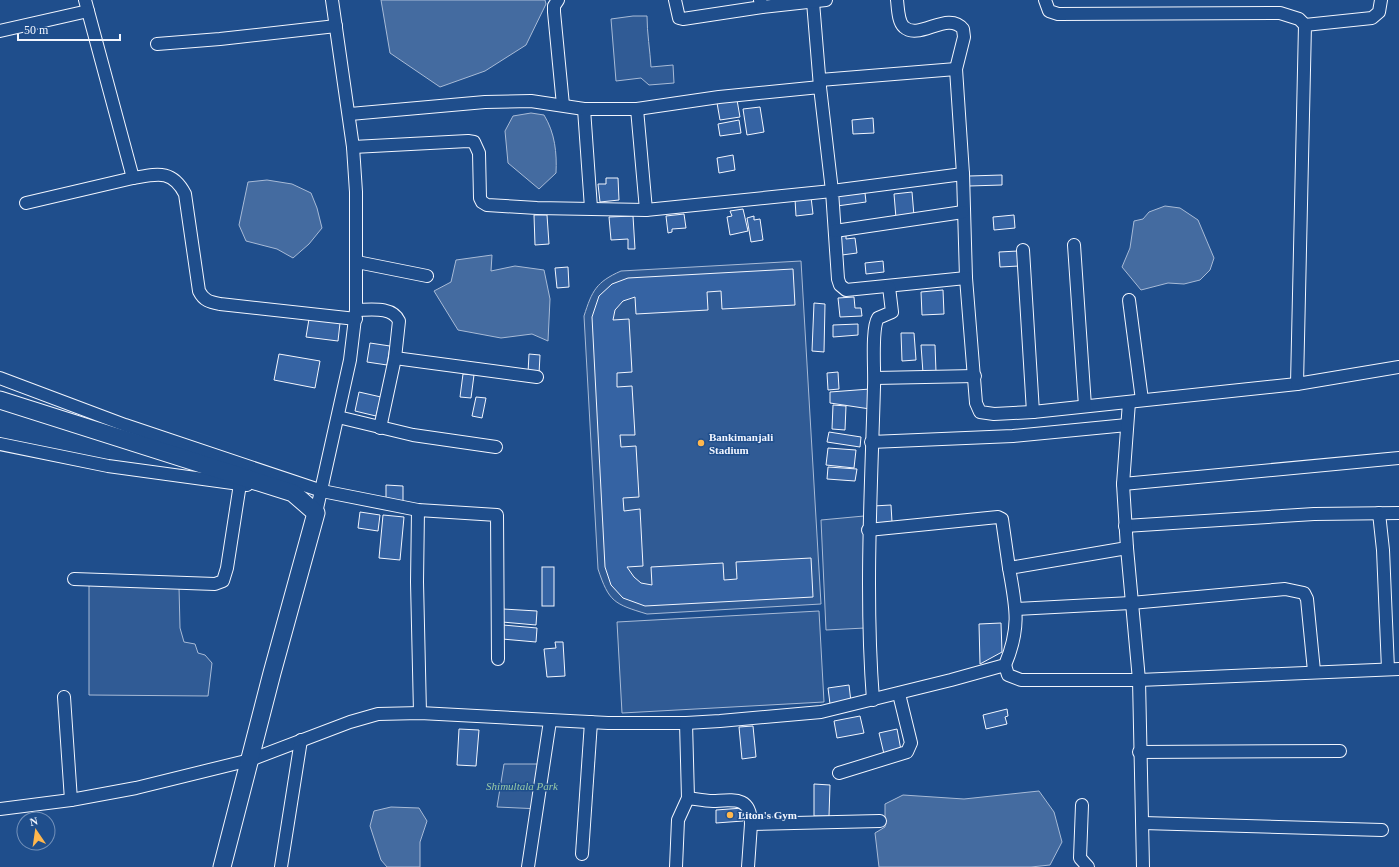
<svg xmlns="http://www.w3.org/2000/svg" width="1399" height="867" font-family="Georgia,serif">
<rect width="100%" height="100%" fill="#1f4e8c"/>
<g fill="#305b95" stroke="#a8bbd7">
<path d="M 633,16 L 647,16 C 647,33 650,50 651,67 L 673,65 L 674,83 L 649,85 L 641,78 L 616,81 L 611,19 Z"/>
<path d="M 801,261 L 821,604 L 647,614 C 614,604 609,602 598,569 L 584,316 C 592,291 596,282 621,271 Z"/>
<path d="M 864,516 L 865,628 L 826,630 L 821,520 Z"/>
<path d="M 89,585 L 179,587 L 180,628 L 184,642 L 195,644 L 198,653 L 205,655 L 212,663 L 208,696 L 89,695 Z"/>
<path d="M 819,611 L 824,702 L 622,713 L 617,622 Z"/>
<path d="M 504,764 L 546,764 L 541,809 L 497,807 Z"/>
</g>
<g fill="#446ba0" stroke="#a8bbd7">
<path d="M 381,0 L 545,0 L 546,4 L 526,45 L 485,71 L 440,87 L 390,53 Z"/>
<path d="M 531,113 L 544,115 C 555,133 557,153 556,173 L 539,189 L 508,163 L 505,131 L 513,116 Z"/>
<path d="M 267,180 L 292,184 L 311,193 L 317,208 L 322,228 L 309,244 L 293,258 L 277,249 L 246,241 L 239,225 L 248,182 Z"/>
<path d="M 1165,206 L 1180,208 L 1198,220 L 1214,258 L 1210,270 L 1200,280 L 1184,284 L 1168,283 L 1141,290 L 1122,267 L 1130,248 L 1134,221 L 1143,219 L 1149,212 Z"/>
<path d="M 492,255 L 491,271 L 515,266 L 544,270 L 550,299 L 548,341 L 532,334 L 501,338 L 458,330 L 434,291 L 451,282 L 456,260 Z"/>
<path d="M 1039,791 L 1054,812 L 1062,842 L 1050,865 L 1031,867 L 879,867 L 875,833 L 885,827 L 885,804 L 903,795 L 964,799 Z"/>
<path d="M 391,807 L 419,808 L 427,821 L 420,842 L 420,867 L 387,867 L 381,860 L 370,826 L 374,811 Z"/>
</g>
<g fill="#3563a3" stroke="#f2f6ff">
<path d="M 737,100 L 740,117 L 720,120 L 717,103 Z"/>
<path d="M 760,107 L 764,132 L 747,135 L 743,109 Z"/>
<path d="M 873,118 L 874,133 L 853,134 L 852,120 Z"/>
<path d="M 739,120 L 741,133 L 720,136 L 718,124 Z"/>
<path d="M 733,155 L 735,170 L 719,173 L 717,158 Z"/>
<path d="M 1002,175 L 1002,185 L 969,186 L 969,176 Z"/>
<path d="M 606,178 L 618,178 L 619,200 L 600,202 L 598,184 L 606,184 Z"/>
<path d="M 912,192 L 914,216 L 896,218 L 894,194 Z"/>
<path d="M 865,193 L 866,202 L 837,206 L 836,196 Z"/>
<path d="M 811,197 L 813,214 L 796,216 L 795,199 Z"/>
<path d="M 743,209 L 748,231 L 730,235 L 727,217 L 732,216 L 730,211 Z"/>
<path d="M 684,214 L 686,228 L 672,229 L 672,232 L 668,233 L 666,216 Z"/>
<path d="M 534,215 L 547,215 L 549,244 L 535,245 Z"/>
<path d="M 1014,215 L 1015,228 L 994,230 L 993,217 Z"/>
<path d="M 633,216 L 635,249 L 628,249 L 628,239 L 611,240 L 609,217 Z"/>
<path d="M 754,216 L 754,220 L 760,219 L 763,240 L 751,242 L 747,218 Z"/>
<path d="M 846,235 L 846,239 L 855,238 L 857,253 L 842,255 L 840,236 Z"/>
<path d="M 1018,251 L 1019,266 L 1000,267 L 999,252 Z"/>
<path d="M 883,261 L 884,272 L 866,274 L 865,263 Z"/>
<path d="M 568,267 L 569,287 L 557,288 L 555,268 Z"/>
<path d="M 793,269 L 795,305 L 722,309 L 721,291 L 707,292 L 708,310 L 636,314 L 635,297 L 623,301 L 615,310 L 613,320 L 629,319 L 632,372 L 617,373 L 617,387 L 632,386 L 635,435 L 620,435 L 621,447 L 636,446 L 639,497 L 623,498 L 624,511 L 640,509 L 643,566 L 627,567 L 634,577 L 641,583 L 652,585 L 651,567 L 723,563 L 724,580 L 737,579 L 736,562 L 811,558 L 813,597 L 645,606 L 623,598 L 611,585 L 605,567 L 592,317 L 599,296 L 612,284 L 628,278 Z"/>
<path d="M 943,290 L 944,314 L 922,315 L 921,292 Z"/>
<path d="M 854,297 L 855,308 L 861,308 L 862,316 L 840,317 L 838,298 Z"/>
<path d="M 814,303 L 825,304 L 824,352 L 812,351 Z"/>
<path d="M 309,319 L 340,323 L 338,341 L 306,337 Z"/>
<path d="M 858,324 L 858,335 L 833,337 L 833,325 Z"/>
<path d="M 901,333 L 914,333 L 916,360 L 902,361 Z"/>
<path d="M 370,343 L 390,346 L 387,365 L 367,362 Z"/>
<path d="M 921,345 L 935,345 L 936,372 L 923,373 Z"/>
<path d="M 279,354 L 320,361 L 315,388 L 274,380 Z"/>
<path d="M 529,354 L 540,355 L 539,374 L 528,373 Z"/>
<path d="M 838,372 L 839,389 L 828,390 L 827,373 Z"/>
<path d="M 463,374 L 474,375 L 471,398 L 460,397 Z"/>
<path d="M 870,389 L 870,409 L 830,403 L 830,392 Z"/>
<path d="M 359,392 L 381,397 L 376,416 L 355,411 Z"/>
<path d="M 476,397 L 486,398 L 482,418 L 472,416 Z"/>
<path d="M 833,405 L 846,406 L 845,430 L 832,429 Z"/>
<path d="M 829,432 L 861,437 L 860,447 L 827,442 Z"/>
<path d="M 828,448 L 856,450 L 854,468 L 826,465 Z"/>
<path d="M 828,467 L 857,469 L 855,481 L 827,479 Z"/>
<path d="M 386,485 L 403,486 L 403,501 L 386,500 Z"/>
<path d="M 891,505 L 892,522 L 874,523 L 873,506 Z"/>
<path d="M 360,512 L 380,515 L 378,531 L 358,528 Z"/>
<path d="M 383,515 L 404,517 L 400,560 L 379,558 Z"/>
<rect x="542" y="567" width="12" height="39"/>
<path d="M 503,609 L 537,611 L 536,625 L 502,622 Z"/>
<path d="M 1001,623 L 1002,652 L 980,664 L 979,624 Z"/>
<path d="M 503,625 L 537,628 L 536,642 L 502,639 Z"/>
<path d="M 555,642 L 563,642 L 565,676 L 547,677 L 544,649 L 556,648 Z"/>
<path d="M 849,685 L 851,702 L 830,704 L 828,688 Z"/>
<path d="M 1007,709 L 1008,716 L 1005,717 L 1007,724 L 986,729 L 983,715 Z"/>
<path d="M 860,716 L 864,733 L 837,738 L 834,721 Z"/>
<path d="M 753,726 L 756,757 L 742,759 L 739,727 Z"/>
<path d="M 459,729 L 479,730 L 476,766 L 457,765 Z"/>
<path d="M 897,729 L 901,750 L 884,754 L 879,733 Z"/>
<path d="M 814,784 L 830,785 L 829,816 L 814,816 Z"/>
<path d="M 743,808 L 743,821 L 716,823 L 716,810 Z"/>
</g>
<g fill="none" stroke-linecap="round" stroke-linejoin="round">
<defs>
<g id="street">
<path d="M 85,0 L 133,178 C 157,174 172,169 185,194 L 199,291 C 204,301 210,302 220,304 L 356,319"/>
<path d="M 558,0 L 554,6 L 554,12 L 563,105"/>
<path d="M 675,0 L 679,18 L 683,19 L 762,7 L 760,0"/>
<path d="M 897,0 C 898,8 898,22 904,27 C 919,41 948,10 963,29 L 964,37 L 956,69 L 963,174 L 966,278 L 976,403 L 980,412 L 994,414 L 1033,412 L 1297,384 L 1399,367"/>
<path d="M 1045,0 L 1049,11 L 1058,14 L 1280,13 L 1299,19 L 1305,25"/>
<path d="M 813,2 L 820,87"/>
<path d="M 762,7 L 826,0"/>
<path d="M 0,31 L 88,11"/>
<path d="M 157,44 L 220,39 L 336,26"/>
<path d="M 820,80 L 956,69"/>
<path d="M 584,109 L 591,208"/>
<path d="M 637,109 L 646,210"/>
<path d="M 350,114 L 485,102 L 531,101 L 584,109 L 637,109 L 719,97 L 820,87 L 832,191 L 646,210 L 537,208 L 487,205 L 482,202 L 480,198 L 479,153 L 474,142 L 468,141 L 353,147"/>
<path d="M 963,174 L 832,191 L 838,279 L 840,285 L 846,290 L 966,278"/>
<path d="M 26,203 L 133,178"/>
<path d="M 835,231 L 963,212"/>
<path d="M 1074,245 L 1085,406"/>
<path d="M 1023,250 L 1033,412"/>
<path d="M 357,262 L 427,276"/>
<path d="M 1129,300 L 1142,400"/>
<path d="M 356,310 C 370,310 392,306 399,321 L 395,358 L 380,428"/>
<path d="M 395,358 L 537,377"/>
<path d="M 0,378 L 125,425 L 322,491 L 418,510 L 497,515 L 498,659"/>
<path d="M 875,378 L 975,376"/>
<path d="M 1297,384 L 1305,25 L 1372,18 L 1379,12 L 1381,0"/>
<path d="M 338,417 L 413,435 L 496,447"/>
<path d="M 871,442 L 1013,436 L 1127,425"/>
<path d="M 0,444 L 108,466 L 247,485"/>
<path d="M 1123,484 L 1399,458"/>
<path d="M 418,510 L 417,582 L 420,713"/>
<path d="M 316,513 L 350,360 L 356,310 L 356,192 L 353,147 L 332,0"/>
<path d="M 1379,513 L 1383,550 L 1388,669"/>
<path d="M 1125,526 L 1314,514 L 1399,513"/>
<path d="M 868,530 L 998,517 L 1002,519 L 1009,568"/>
<path d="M 1127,548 L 1139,680 L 1143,867"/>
<path d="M 74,579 L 215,584 L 223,581 L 227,568 L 240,484"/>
<path d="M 1016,609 L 1131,603 L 1285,589 L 1304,593 L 1307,599 L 1314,671"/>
<path d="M 1005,665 L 1008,675 L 1021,680 L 1139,680 L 1399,669"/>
<path d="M 64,697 L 71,800"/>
<path d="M 873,700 C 865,596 871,492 874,387 C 875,372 871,329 878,318 L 892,312 L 889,287"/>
<path d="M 1139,752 L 1340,751"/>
<path d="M 839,773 L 907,752 L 911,743 L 899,694"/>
<path d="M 688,798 C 696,799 705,801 713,801 C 734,800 751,796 751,824 L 880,821"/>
<path d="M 1082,805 L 1080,858 L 1088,867"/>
<path d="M 0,809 L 71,800 L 136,788 L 250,760 L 350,722 L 378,714 L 420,713 L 608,723 L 686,723 L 720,721 L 821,712 L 951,680 L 1005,665 C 1021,627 1016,607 1009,568 L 1127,548 L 1123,484 L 1129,402"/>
<path d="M 1143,823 L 1382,830"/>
<path d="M 582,854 L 591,722"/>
<path d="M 281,867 L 301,740"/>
<path d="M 528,867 L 550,721"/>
<path d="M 676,867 L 678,820 L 688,798 L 686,723"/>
<path d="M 748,867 L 751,824"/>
</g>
<path id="secondary" d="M 0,400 L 293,493 L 316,513 L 272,673 L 222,867"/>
</defs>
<use href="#street" stroke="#f2f6ff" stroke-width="14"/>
<use href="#secondary" stroke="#f2f6ff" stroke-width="19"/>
<use href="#street" stroke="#1f4e8c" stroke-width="12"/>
<use href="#secondary" stroke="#1f4e8c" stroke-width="17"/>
</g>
<g fill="#ffb74d" stroke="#1f4e8c" stroke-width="1.5">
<circle cx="701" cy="443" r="4"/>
<circle cx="730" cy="815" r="4"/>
</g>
<g text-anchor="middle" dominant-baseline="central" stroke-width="3" stroke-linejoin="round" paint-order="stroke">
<g font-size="11" font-weight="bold" fill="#f2f6ff" stroke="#1f4e8c" text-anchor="start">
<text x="709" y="437">Bankimanjali<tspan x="709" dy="13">Stadium</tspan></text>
<text x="738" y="815">Liton's Gym</text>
</g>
<g font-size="11" font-style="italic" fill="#97c8a6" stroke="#1f4e8c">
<text x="522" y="786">Shimultala Park</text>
</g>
</g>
<g transform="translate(36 831) rotate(347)"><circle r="19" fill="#1f4e8c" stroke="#7391ba"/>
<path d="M0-3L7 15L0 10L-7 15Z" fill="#ffb74d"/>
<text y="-6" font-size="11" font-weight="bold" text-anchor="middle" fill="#f2f6ff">N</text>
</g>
<path d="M18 34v6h102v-6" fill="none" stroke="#f2f6ff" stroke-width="2"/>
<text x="24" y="34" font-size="12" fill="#f2f6ff" stroke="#1f4e8c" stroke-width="3" paint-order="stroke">50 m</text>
</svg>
